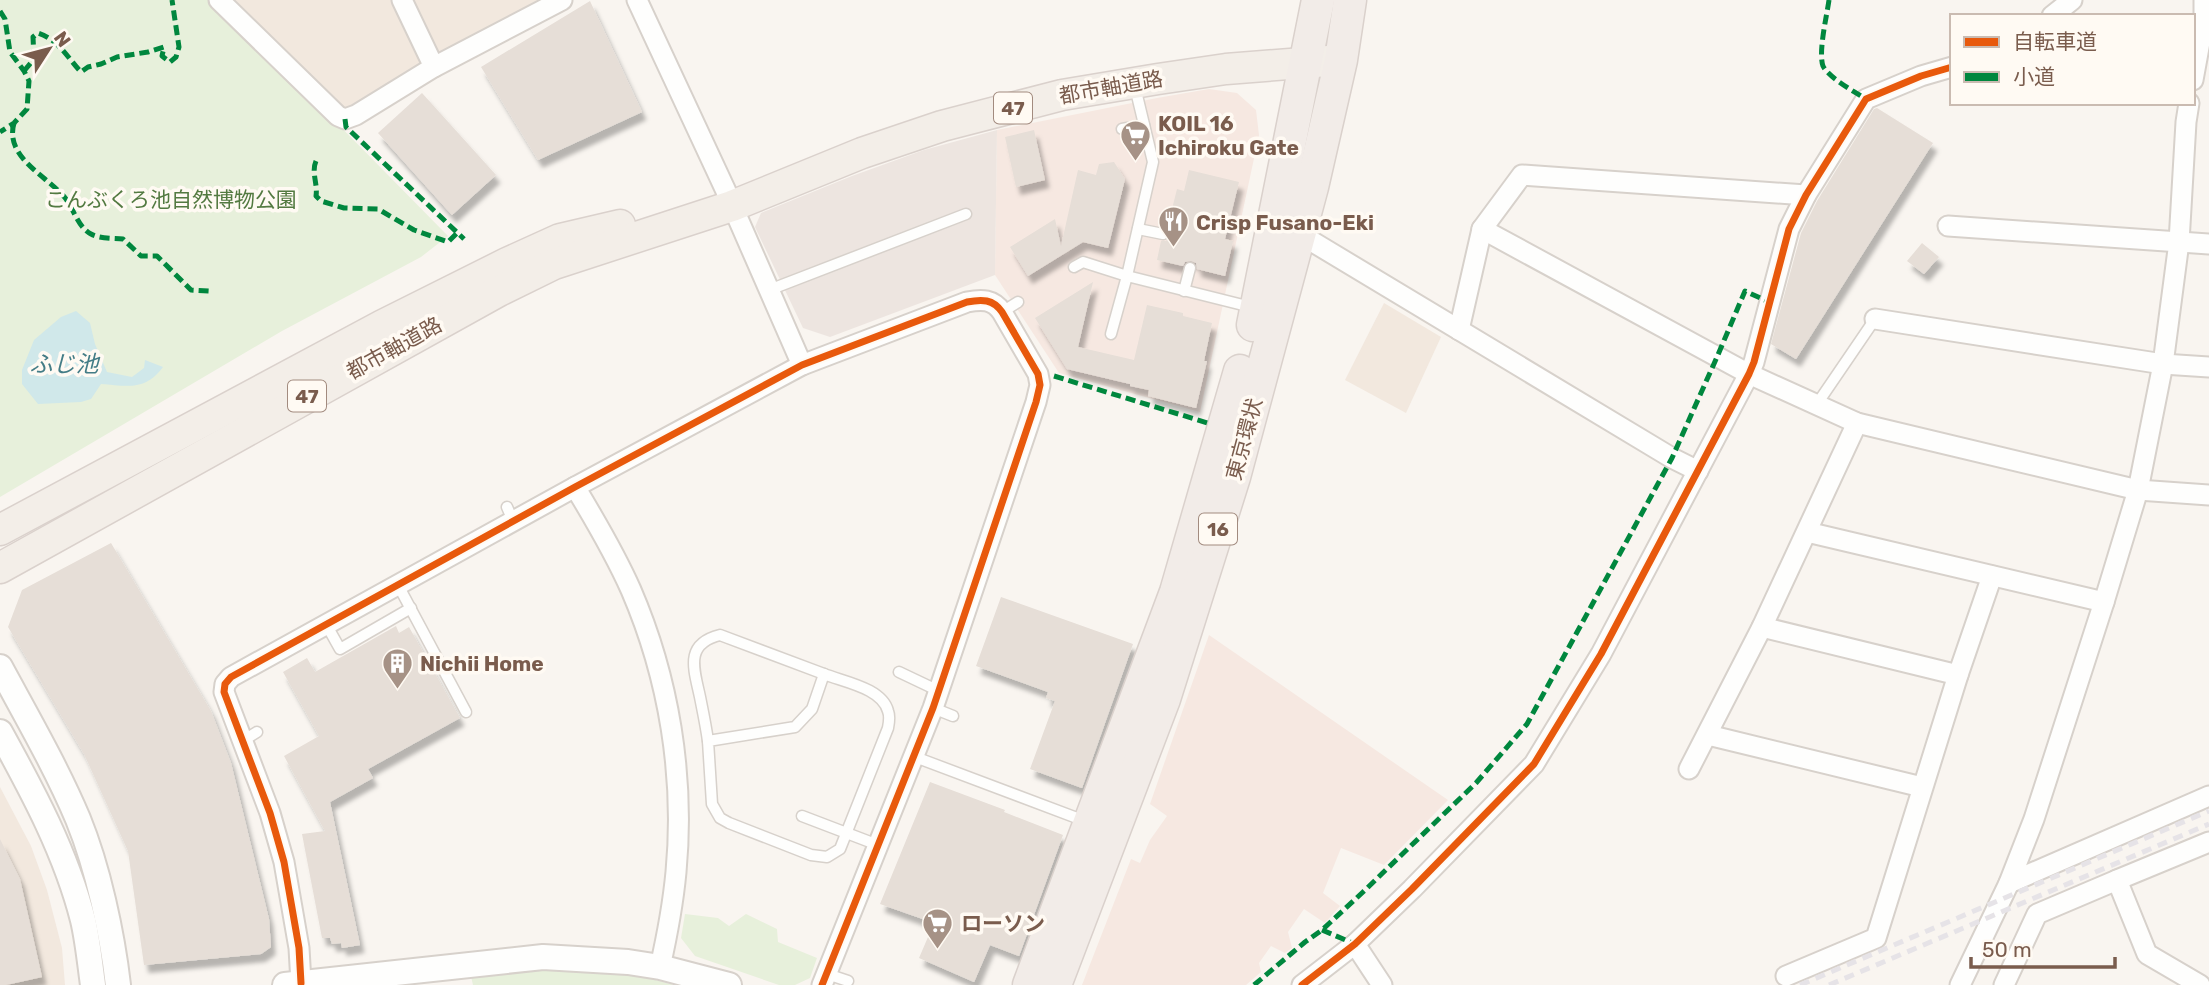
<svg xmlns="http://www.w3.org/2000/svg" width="2209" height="985" font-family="Rubik,'Noto Sans JP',sans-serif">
<defs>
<filter id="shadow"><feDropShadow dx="4.5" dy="8" stdDeviation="2" flood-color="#0004"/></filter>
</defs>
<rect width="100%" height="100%" fill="#f9f5f0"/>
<g fill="#f2e8de">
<path d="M 223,0 L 540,0 L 348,107 L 336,109 Z"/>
<path d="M 1384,303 L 1441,337 L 1406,413 L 1345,380 Z"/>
<path d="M 0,787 L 31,846 L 47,890 L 62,948 L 65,985 L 0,985 Z"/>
</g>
<g fill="#f6e8e1">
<path d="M 1209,89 L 1237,93 L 1256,110 L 1259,135 L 1200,412 L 1059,373 L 995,275 L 997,130 L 1157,98 Z"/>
<path d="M 1209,635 L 1448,800 L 1384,865 L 1341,848 L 1323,893 L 1340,906 L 1325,923 L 1304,909 L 1288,932 L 1292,948 L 1285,953 L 1271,946 L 1259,963 L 1261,972 L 1246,985 L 1082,985 L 1131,859 L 1140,863 L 1150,840 L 1167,816 L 1150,804 Z"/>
</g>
<path fill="#ede5e0" d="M 997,130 L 995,275 L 830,337 L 803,328 L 755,227 L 761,213 L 852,176 L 924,150 Z"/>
<g fill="#e7f0db">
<path d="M 0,0 L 210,0 L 262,47 L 448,236 L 421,257 L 282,331 L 0,497 Z"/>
<path d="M 685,914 L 718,918 L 729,926 L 746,914 L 777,929 L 778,942 L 817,958 L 810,978 L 795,985 L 779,985 L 695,956 L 681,938 Z"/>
<path d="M 567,968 L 641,976 L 674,985 L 473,985 L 470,972 Z"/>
</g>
<path fill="#d0e8ea" d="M 76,311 L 90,323 L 95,344 L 107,372 L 132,377 L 144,368 L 145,360 L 163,367 C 145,391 128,386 101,384 L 91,399 L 81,402 L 38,404 L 22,384 L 22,370 L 34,340 L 61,317 Z"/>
<g fill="#e6ded7" filter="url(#shadow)">
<path d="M 590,1 L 642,112 L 538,160 L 481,67 Z"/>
<path d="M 422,93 L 496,175 L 452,215 L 378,133 Z"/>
<path d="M 1877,108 L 1933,143 L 1796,359 L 1771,344 L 1801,233 L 1817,201 L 1874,109 Z"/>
<path d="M 1034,130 L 1045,180 L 1016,187 L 1005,137 Z"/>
<path d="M 1114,162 L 1125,179 L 1108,248 L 1083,242 L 1028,276 L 1010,247 L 1055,219 L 1061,246 L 1078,170 L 1096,175 L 1099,164 Z"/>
<path d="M 1189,170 L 1239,182 L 1225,239 L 1233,241 L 1225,276 L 1197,269 L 1196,263 L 1191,261 L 1185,262 L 1183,266 L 1157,260 L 1161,241 L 1166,241 L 1170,236 L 1170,231 L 1165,227 L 1165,225 L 1168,225 L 1177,189 L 1184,191 Z"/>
<path d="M 1922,243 L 1939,257 L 1924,274 L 1907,261 Z"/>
<path d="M 1093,282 L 1078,347 L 1134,360 L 1147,305 L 1183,313 L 1183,316 L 1212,323 L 1204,361 L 1207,361 L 1196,408 L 1148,396 L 1149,390 L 1130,386 L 1130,384 L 1067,369 L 1035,318 Z"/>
<path d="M 111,543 L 211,711 L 231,763 L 269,919 L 271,947 L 261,954 L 144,965 L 128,851 L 84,754 L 8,627 L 22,590 Z"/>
<path d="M 1001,597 L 1133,644 L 1082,788 L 1030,769 L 1055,701 L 1046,698 L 1048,692 L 976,666 Z"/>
<path d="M 396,626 L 399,633 L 409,627 L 460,718 L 368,769 L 373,778 L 330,802 L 360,945 L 342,948 L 341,943 L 332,944 L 330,938 L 322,938 L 302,834 L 325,831 L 284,756 L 319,736 L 283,672 L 307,658 L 315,672 Z"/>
<path d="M 930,782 L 1005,810 L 1004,812 L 1063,835 L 1019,956 L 990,945 L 974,982 L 919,958 L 934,923 L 880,904 Z"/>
<path d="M 0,839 L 20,879 L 42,977 L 6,985 L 0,985 Z"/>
</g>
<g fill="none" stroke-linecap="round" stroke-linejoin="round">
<defs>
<g id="service">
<path d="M 1122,129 L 1144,125"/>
<path d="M 1138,229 L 1163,234"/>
<path d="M 1074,267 L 1083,262 L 1127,276 L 1153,162 L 1135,87"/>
<path d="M 769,290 L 966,214"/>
<path d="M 1184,291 L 1190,268"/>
<path d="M 1002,312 L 1018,302"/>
<path d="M 1111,334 L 1127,276 L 1251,307"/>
<path d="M 1817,404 L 1875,319"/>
<path d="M 507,507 L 513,521"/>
<path d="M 398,585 L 466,712"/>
<path d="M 326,624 L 340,649 L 411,608"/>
<path d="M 899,672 L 939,691"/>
<path d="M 824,674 C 844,682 882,688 888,711 C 890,716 889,723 888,728 L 840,849 L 827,857 L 811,855 L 729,823 L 720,818 L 712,804 L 708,741 L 795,727 L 812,709 Z"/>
<path d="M 933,708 L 953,716"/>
<path d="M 244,740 L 257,732"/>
<path d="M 708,741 C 706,726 703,712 700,697 C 694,669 684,644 720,635 L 824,674"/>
<path d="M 915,757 L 1085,821"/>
<path d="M 802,816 L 878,845"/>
<path d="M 827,974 L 848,981"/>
</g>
<g id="minor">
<path d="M 219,0 L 338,116 L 345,119 L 356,115 L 434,67 L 562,0"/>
<path d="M 402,0 L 434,67"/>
<path d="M 637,0 L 725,189 L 802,365"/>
<path d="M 2052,16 L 2072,0"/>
<path d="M 2193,80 L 2204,20 L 2204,0"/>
<path d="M 1948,226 L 2209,244"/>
<path d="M 1482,229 L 1749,374 L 1857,423 L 2138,490 L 2209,495"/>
<path d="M 1293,230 L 1672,458 L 1698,471"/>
<path d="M 1875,319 L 2163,364 L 2209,367"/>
<path d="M 1459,330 L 1482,229 L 1522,175 L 1806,195"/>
<path d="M 575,487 C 595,520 615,554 631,590 C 669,678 685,776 676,872 C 673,904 667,936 660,967"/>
<path d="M 1807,532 L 2104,602"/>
<path d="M 1762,627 L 1958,675"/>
<path d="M 1708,735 L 1922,787"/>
<path d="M 1689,769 L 1762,627 L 1857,423"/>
<path d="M 2117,880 L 2209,842"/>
<path d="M 2009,883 L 2209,796"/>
<path d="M 1355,944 L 1382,985"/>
<path d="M 1786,976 L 1876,938 L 1958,675 L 1992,576"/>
<path d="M 301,983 L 299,948 L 284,862 L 270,813 L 224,692 L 225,684 L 231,677 L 575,487 L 802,365 L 967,302 C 982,299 993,299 1002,312 L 1038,374 L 1040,385 L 1036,402 L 933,708 L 822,985"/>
<path d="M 1302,985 L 1355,944 L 1412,889 L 1534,764 L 1601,654 L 1749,374 L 1754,362 L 1789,229 L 1806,195 L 1866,99 L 1921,76 L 1952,67"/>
<path d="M 1960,985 L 2009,883 L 2034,819 L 2104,602 L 2138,490 L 2163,364 L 2179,242 L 2186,122 L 2189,103"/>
<path d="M 2004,985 L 2037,914 L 2117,880 L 2147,954 L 2200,985"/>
</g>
<g id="tertiary">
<path d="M 0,667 C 27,717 56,767 78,819 C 98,868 112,933 118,985"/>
<path d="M 0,732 C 33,792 66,853 83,920 C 88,941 90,964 93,985"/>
<path d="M 285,985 L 543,957 L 628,962 L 660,967 L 729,985"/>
</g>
<g id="primary">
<path d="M 0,530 L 381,326 L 507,263 L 560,239 L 620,225"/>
<path d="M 0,568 L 499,291 L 554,264 L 732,206 L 862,153 L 942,126 L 1062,95 L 1158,79 L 1226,69 L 1341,60"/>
</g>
<g id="trunk">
<path d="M 1253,325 L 1318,0"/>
<path d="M 1029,985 L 1176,592 L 1240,371"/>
<path d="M 1055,985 L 1164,699 L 1234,477 L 1312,187 L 1341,60 L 1350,0"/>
</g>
</defs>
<use href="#service" stroke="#d7d1cb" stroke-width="13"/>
<use href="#minor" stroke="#d7d1cb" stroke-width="23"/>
<use href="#tertiary" stroke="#d7d1cb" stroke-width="28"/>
<use href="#primary" stroke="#dad1cc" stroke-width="33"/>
<use href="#trunk" stroke="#dad1cc" stroke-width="35"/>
<use href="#service" stroke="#fefefd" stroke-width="10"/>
<use href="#minor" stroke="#fefefd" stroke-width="19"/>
<use href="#tertiary" stroke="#fefefd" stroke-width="24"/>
<use href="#primary" stroke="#f3eee8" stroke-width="30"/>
<use href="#trunk" stroke="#f2ece8" stroke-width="32"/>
<g stroke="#e6e3e7" stroke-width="5" stroke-dasharray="10 7" stroke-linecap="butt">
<path d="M 1800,985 L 2209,811"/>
<path d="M 1829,985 L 2209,824"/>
</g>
<g stroke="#00873e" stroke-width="5" stroke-dasharray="10 5" stroke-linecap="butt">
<path d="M 1829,0 C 1827,15 1818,52 1823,66 C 1829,78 1855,92 1866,99"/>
<path d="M 0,11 L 5,19 L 10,52 L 24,71 L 29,81 L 27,109 L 14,123 L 0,132"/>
<path d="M 24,71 L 34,59 L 33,37 L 38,33 C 59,40 67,57 81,72 L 88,67 L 101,64 L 117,57 L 148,52 L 164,47 L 162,56 L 170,62 L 176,57 L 179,47 L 172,0"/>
<path d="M 345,119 L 346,127 L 464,239"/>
<path d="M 14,123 C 4,158 48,176 66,199 C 74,210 78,227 91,234 C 100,239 113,238 123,239 L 141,256 L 157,256 L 191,290 L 209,291"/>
<path d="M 316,161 C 311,172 318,184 316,196 L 321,201 L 344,208 L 378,209 L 414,230 L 448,242 L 457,233"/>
<path d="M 1054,376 L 1211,424"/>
<path d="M 1322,930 L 1355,944"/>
<path d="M 1254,985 L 1305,942 L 1322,930 L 1363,892 L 1476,783 L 1527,724 L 1672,458 L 1717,357 L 1745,291 L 1769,302"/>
</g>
<defs>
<g id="cycleway">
<path d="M 301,983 L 299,948 L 284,862 L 270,813 L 224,692 L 225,684 L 231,677 L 575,487 L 802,365 L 967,302 C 982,299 993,299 1002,312 L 1038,374 L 1040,385 L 1036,402 L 933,708 L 822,985"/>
<path d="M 1302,985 L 1355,944 L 1412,889 L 1534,764 L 1601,654 L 1749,374 L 1754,362 L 1789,229 L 1806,195 L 1866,99 L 1921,76 L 1952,67"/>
</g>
</defs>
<use href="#cycleway" stroke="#fffaf3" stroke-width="11"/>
<use href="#cycleway" stroke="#e8590c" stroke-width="7"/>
</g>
<defs>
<symbol id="supermarket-pin" viewBox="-11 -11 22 30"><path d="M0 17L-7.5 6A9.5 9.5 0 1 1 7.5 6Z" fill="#a69286" stroke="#fffaf3"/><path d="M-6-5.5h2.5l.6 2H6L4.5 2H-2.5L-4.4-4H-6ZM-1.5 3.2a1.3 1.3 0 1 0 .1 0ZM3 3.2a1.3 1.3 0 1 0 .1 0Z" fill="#fff"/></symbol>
<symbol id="restaurant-pin" viewBox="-11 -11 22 30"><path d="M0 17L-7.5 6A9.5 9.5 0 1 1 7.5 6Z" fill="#a69286" stroke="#fffaf3"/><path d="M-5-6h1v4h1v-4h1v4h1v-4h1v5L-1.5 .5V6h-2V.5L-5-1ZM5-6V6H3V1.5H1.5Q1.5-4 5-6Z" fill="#fff"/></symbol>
<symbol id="building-pin" viewBox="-11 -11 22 30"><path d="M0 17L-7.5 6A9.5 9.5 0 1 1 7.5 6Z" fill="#a69286" stroke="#fffaf3"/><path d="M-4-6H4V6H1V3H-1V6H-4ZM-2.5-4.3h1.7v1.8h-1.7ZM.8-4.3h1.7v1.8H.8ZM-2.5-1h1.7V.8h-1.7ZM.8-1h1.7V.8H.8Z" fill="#fff"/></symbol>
</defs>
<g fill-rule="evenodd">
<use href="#supermarket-pin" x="1118" y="118" width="35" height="47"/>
<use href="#restaurant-pin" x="1156" y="204" width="35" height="47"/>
<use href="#building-pin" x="380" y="646" width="35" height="47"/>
<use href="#supermarket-pin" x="920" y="906" width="35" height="47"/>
</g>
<g text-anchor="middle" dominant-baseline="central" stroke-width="7" stroke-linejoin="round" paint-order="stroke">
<g fill="#fffaf3" stroke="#a28b7f" stroke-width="2">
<rect x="994" y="92.5" width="38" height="31" rx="5"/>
<rect x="288" y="380.5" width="38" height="31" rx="5"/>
<rect x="1199" y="513.5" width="38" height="31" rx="5"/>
</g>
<g font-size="19" font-weight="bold" fill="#7a5c4d">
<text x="1013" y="108">47</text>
<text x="307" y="396">47</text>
<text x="1218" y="529">16</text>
</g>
<g font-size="21" fill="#7a5c4d" stroke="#fffaf3">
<text transform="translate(1111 87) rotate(-10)">都市軸道路</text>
<text transform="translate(394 348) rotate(-29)">都市軸道路</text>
<text transform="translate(1244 439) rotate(-75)">東京環状</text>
</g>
<g font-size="21" font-weight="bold" fill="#7a5c4d" stroke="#fffaf3" text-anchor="start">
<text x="1158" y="123">KOIL 16<tspan x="1158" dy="24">Ichiroku Gate</tspan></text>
<text x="1196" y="222">Crisp Fusano-Eki</text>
<text x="420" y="663">Nichii Home</text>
<text x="961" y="923">ローソン</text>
</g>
<g font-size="21" fill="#537a41" stroke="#fffaf3">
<text x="171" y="199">こんぶくろ池自然博物公園</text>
</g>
<g font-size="23" font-style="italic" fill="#437c86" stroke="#fffaf3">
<text x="64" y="364">ふじ池</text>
</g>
</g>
<rect x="1950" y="14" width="245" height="91" fill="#fffaf3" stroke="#cabbb1" stroke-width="2"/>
<rect x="1964" y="37" width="35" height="10" fill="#e8590c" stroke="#cabbb1" stroke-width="2"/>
<text x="2013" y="49" font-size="21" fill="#7a5c4d">自転車道</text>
<rect x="1964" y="72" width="35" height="10" fill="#00873e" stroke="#cabbb1" stroke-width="2"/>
<text x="2013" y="84" font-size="21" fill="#7a5c4d">小道</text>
<g transform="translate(49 49) rotate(54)" stroke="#fffaf3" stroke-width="5" paint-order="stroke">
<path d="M0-5L12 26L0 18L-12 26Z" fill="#7a5c4d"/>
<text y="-10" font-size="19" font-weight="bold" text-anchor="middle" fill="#7a5c4d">N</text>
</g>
<path d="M1971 957v10h144v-10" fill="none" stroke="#7a5c4d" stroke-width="3.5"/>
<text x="1982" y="957" font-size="21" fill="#7a5c4d" stroke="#fffaf3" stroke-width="5" paint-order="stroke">50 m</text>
</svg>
